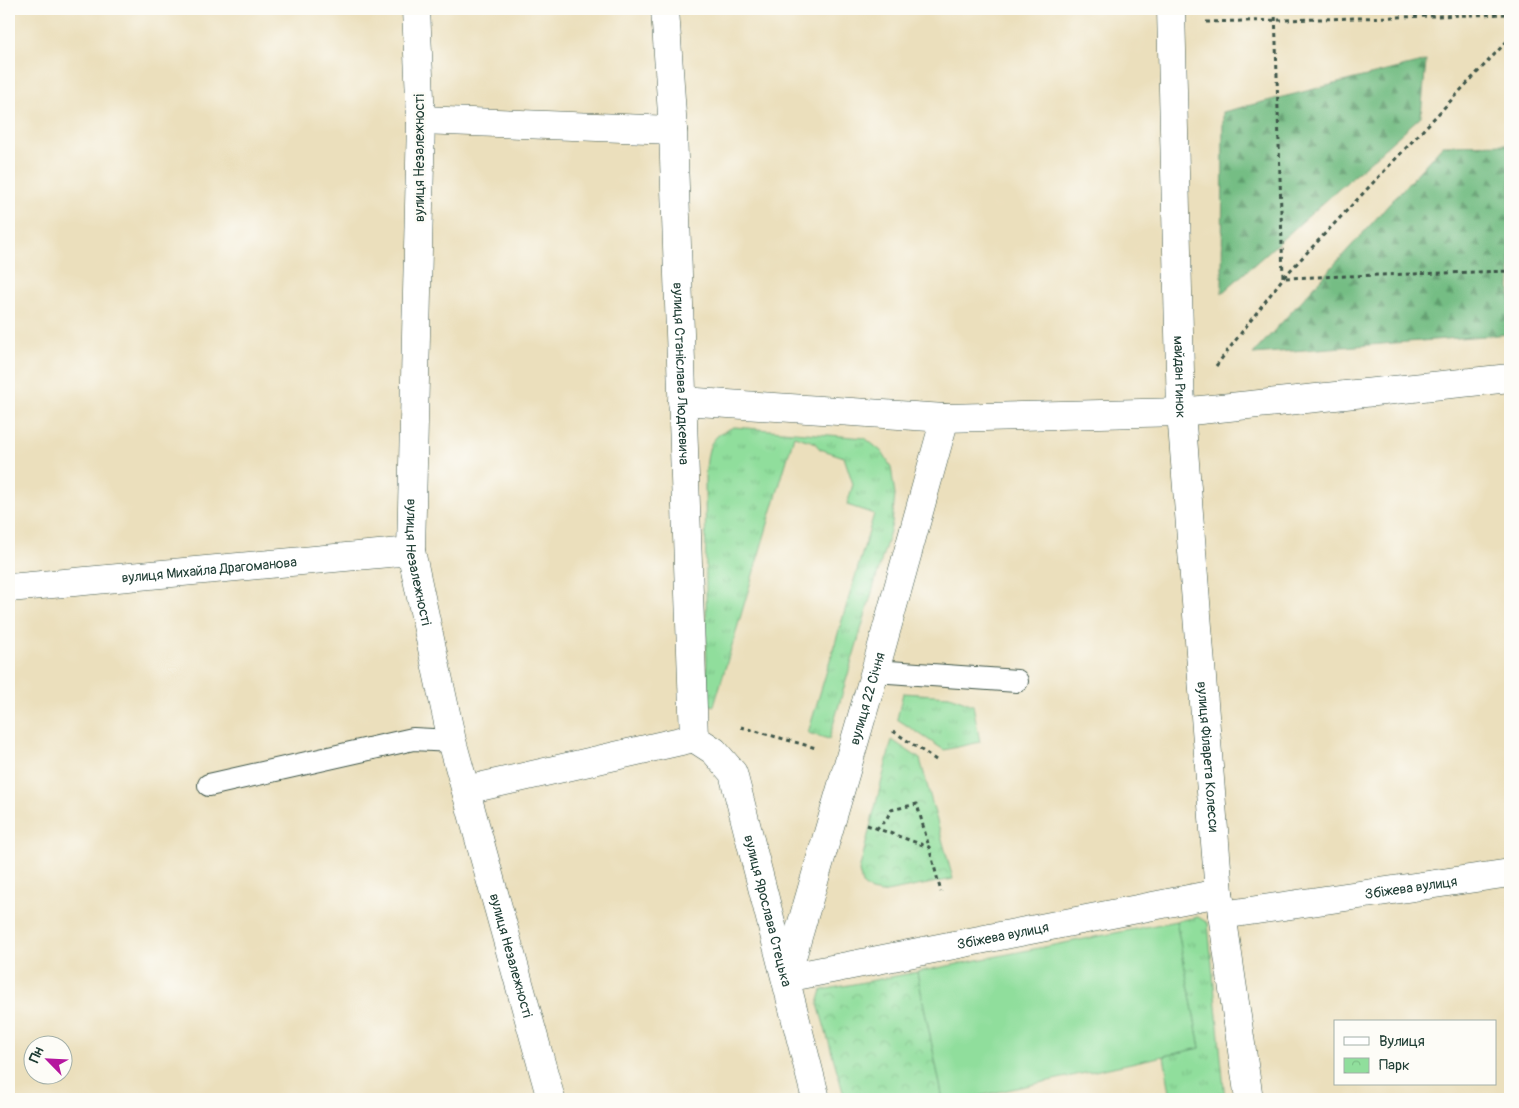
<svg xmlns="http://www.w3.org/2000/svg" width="1519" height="1108" font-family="Pangolin,sans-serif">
<defs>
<pattern id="grass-tufts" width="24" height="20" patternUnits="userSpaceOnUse" patternTransform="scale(1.25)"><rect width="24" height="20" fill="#90de9c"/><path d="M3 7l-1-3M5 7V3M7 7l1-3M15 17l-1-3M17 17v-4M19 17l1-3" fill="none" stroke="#7cbf87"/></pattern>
<pattern id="forest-firs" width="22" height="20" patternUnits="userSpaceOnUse" patternTransform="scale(1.25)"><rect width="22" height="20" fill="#74bd84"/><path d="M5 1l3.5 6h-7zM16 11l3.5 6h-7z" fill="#5f9b6d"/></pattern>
<pattern id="park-crowns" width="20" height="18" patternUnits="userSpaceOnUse" patternTransform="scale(1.25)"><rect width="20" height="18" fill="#90de9c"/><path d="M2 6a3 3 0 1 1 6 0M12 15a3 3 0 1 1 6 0" fill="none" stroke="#7cbf87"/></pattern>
</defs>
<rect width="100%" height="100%" fill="#fdfcf7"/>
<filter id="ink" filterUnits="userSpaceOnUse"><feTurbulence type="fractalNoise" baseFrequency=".02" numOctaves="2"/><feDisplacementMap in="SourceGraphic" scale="10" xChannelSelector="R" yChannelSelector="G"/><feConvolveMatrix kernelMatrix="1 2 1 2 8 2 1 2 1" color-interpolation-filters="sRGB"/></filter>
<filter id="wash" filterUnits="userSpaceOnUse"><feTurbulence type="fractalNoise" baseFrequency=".0096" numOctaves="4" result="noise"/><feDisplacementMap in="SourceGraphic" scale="20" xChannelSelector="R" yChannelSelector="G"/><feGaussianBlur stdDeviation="1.12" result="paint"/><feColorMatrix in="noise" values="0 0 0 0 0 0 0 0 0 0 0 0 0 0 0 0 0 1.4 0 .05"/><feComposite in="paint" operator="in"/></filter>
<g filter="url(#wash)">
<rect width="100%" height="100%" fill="#ebdfbc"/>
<g fill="url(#grass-tufts)" stroke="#588e68">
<path d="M 734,427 L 865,438 L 882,452 L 891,467 L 895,495 L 892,524 L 829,739 L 808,733 L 874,514 L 847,505 L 853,484 L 844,457 L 820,449 L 814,442 L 794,436 L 714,706 L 707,704 L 705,476 C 709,448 706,438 734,427 Z"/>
<path d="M 903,693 L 950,696 L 973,705 L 980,742 L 944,750 L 897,719 Z"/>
<path d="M 1198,917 L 1208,923 L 1225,1099 L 1171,1099 L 1164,1056 L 1200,1048 L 1176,921 Z"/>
</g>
<g fill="url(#forest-firs)" stroke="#4a7d5c">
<path d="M 1426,61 L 1421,116 L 1222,293 L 1223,112 Z"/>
<path d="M 1510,144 L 1510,334 L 1253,354 L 1443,145 Z"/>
</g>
<g fill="url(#park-crowns)" stroke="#588e68">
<path d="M 892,740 L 920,759 L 953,879 L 881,893 L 871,891 L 862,884 L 859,871 Z"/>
<path d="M 917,972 L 943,1099 L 845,1099 L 818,1004 L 822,990 Z"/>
</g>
<path fill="#90de9c" stroke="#588e68" d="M 1176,921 L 1200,1048 L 966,1099 L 943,1099 L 917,972 Z"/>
</g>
<g filter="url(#ink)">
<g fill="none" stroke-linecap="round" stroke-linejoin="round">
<defs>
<g id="lane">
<path d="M 875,671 L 1017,681"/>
<path d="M 209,785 L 413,739 L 452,741"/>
</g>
<g id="street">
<path id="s1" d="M 416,9 L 421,120 L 411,551 L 452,741 L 551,1099"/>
<path id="s2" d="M 665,9 L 673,130 L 694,738"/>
<path id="s3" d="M 1171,9 L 1181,412 L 1219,893 L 1249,1099"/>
<path d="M 421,120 L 673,130"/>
<path d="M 682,401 L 945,418 L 1181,412 L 1510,378"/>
<path id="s4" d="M 9,588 L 411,551"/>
<path id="s5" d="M 694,738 L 714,751 L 733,773 L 816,1099"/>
<path d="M 466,790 L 694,738"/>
<path id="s6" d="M 1222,915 L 1510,873"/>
<path id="s7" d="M 786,978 L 875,671 L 945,418"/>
<path id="s8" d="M 786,978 L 1219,893"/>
</g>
</defs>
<use href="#lane" stroke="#3e5548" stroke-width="24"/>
<use href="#street" stroke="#3e5548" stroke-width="29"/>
<g stroke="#3e5548" stroke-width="3" stroke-dasharray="4 4" stroke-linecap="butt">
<path d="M 1275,9 L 1283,278 L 1510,271"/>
<path d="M 1206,22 L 1510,14"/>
<path d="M 1216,366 L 1283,278 L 1510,38"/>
<path d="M 741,727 L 816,748"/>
<path d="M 893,731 L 936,760"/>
<path d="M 867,825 L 929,847 L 941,892"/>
<path d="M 876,829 L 886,820 L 891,810 L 917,804 L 929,847"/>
</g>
<use href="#lane" stroke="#fff" stroke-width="22"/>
<use href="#street" stroke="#fff" stroke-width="28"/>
</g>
</g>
<g text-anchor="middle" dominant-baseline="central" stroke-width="5" stroke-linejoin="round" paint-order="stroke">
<g font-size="14" fill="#1f3d34" stroke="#fdfcf7">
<text transform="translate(419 158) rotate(-90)">вулиця Незалежності</text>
<text stroke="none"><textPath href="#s3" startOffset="368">майдан Ринок</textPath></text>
<text stroke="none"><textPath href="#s2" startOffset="365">вулиця Станіслава Людкевича</textPath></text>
<text stroke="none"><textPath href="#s1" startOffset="554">вулиця Незалежності</textPath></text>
<text stroke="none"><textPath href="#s4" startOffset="201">вулиця Михайла Драгоманова</textPath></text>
<text stroke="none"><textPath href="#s7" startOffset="291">вулиця 22 Січня</textPath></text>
<text stroke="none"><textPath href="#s3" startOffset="749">вулиця Філарета Колесси</textPath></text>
<text stroke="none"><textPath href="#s6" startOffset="191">Збіжева вулиця</textPath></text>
<text stroke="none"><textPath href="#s5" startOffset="195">вулиця Ярослава Стецька</textPath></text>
<text stroke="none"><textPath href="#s8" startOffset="221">Збіжева вулиця</textPath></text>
<text stroke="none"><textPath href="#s1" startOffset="959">вулиця Незалежності</textPath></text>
</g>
</g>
<rect width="1519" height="1108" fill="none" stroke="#fdfcf7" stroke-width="30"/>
<rect x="1334" y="1020" width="162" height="65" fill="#fdfcf7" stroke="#a4b0a9"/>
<rect x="1344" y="1037" width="25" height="8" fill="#ffffff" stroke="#a4b0a9"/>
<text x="1379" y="1046" font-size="15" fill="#1f3d34">Вулиця</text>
<rect x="1344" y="1058" width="25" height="15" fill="url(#park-crowns)" stroke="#a4b0a9"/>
<text x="1379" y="1070" font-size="15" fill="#1f3d34">Парк</text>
<g transform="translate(48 1060) rotate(294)"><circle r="24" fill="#fdfcf7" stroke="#a4b0a9"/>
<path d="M0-4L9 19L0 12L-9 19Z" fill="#b5179e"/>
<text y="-8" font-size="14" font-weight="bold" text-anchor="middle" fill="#1f3d34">Пн</text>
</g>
</svg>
